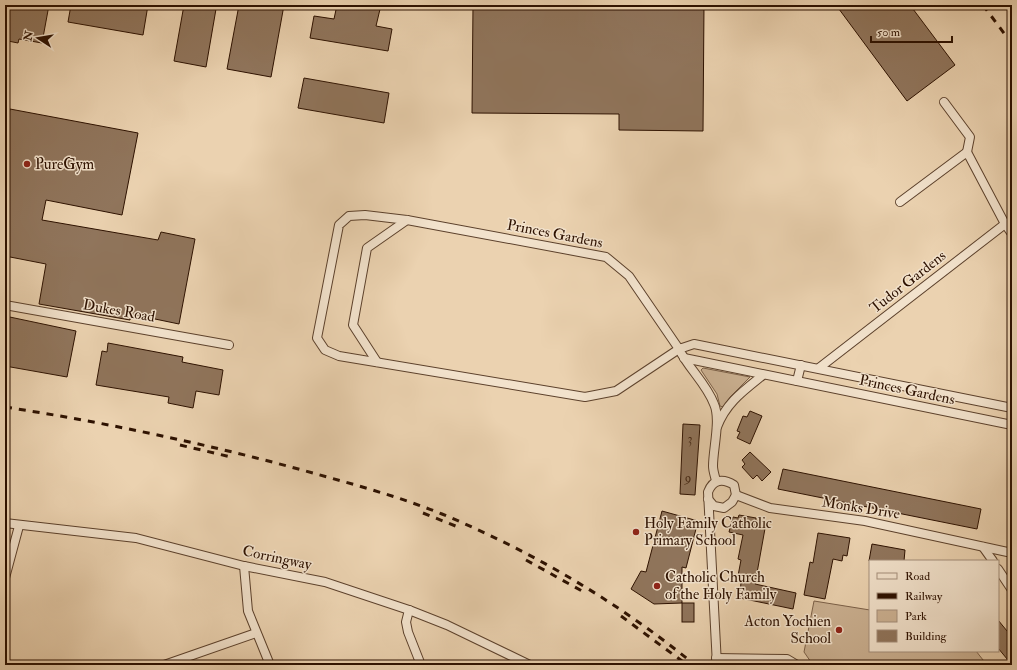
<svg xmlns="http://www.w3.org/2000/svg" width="1017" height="670" font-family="'IM FELL Double Pica',serif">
<rect width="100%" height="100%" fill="#ebd2b0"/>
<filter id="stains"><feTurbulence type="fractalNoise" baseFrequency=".005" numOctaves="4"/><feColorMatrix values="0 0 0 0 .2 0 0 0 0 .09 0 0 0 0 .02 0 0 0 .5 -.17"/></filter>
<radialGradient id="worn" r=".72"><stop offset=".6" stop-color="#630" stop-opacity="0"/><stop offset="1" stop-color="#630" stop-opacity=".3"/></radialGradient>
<g fill="#cbb192" stroke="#7c6149">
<path d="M 703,368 L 750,377 L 730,397 L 723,407 L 720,406 L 717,394 L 701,370 Z"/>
<path d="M 814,601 L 870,610 L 870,651 L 976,651 L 987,665 L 813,665 L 804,652 Z"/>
</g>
<g fill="#90755c" stroke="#2d1100">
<path d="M 5,5 L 49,5 L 42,43 L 19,39 L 18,43 L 8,41 L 9,37 L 5,36 Z"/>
<path d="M 71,5 L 148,5 L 143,35 L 68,22 Z"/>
<path d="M 184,5 L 216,9 L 206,67 L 174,61 Z"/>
<path d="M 239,5 L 284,5 L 271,77 L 227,69 Z"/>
<path d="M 337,5 L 381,5 L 376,26 L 392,29 L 388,51 L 310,38 L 314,16 L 334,19 Z"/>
<path d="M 473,5 L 704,5 L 703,131 L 619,130 L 619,114 L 472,113 Z"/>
<path d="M 836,5 L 910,5 L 955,65 L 907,101 Z"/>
<path d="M 304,78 L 389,93 L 384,123 L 298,108 Z"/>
<path d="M 10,109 L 138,133 L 122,215 L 46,200 L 42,220 L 158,240 L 161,232 L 195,239 L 179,324 L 131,314 L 130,320 L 39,304 L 46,264 L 5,256 L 5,135 Z"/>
<path d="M 5,316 L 76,331 L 67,377 L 5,366 Z"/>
<path d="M 108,343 L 183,357 L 182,362 L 223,370 L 219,395 L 196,391 L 193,408 L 168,403 L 169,397 L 96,385 L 102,351 L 107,352 Z"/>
<path d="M 750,411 L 762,416 L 750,444 L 737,438 L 740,432 L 737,431 L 743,416 L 747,417 Z"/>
<path d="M 683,424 L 700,425 L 695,495 L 680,494 Z"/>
<path d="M 750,452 L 771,472 L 762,481 L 757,475 L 753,479 L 742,467 L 745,464 L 742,460 Z"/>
<path d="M 783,469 L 981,509 L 977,529 L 778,489 Z"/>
<path d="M 662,511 L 698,521 L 686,568 L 682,567 L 682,603 L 654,604 L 631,589 L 641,571 L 646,572 Z"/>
<path d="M 739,515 L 756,518 L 756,521 L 766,523 L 755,584 L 796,593 L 793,609 L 740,598 L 741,581 L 737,581 L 741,560 L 738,559 L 743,535 L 729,532 L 733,517 L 738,518 Z"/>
<path d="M 818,533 L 850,538 L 847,556 L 843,555 L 842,561 L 833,559 L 825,599 L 804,595 L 810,562 L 813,563 Z"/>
<path d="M 872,544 L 905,550 L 904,561 L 869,561 Z"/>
<rect x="682" y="603" width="12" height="19"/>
<path d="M 998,620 L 1012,637 L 1012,665 L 998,648 Z"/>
</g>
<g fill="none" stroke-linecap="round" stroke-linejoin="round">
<defs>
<g id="street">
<path d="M 944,102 L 970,137 L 967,152"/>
<path d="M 900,202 L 967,152 L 1005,224 L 1012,234"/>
<path d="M 5,305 L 229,345"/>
<path d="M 684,358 L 1012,425"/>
<path d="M 377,362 L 353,325 L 367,248 L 407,220"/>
<path d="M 819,368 L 1005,224"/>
<path d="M 797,381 L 801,365"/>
<path d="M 717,427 C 726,403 743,391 763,375"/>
<path d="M 716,481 C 715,476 713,471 713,466 C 713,449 721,419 714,404 C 706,383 688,368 679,349 L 629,276 L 606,257 L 407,220 L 365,215 L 349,216 L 339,225 L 317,338 L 325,350 L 339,356 L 585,397 L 616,391 L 679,349 L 694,344 L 1012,408"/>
<path d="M 736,495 L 770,508 L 865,521 L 1012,553"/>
<path d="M 708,499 L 714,506 L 724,508 L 732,502 L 736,495"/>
<path d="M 5,523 L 136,538 L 244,566 L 325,582 L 409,610 L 447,625 L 530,665"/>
<path d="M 983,547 L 993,561"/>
<path d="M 244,566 L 248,611 L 270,665"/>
<path d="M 998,569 L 1012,590"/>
<path d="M 5,578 L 19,526"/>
<path d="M 409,610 L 406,622 L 408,632 L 421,665"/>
<path d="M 716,658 L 787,659 L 797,665"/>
<path d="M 164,665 L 256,633"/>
<path d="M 717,665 L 708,492 C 713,479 723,478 734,485 L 736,495"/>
</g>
</defs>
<use href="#street" stroke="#5c412c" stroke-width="10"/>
<use href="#street" stroke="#f2e2cc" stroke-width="8"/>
<g stroke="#2d1100" stroke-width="3" stroke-dasharray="7 7" stroke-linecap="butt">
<path d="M 983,5 L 1012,44"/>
<path d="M 5,407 C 109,423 212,445 313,473 C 356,485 400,497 442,514 C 533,552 618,602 695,665"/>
<path d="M 180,445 L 231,457"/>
<path d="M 423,513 L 458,527"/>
<path d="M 526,560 L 582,591"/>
<path d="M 621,616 L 682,661"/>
</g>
</g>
<g fill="#8f2418" stroke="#f2e2cc" stroke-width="1.5">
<circle cx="27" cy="164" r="4"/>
<circle cx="636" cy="532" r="4"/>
<circle cx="657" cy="586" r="4"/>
<circle cx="839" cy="630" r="4"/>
</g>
<g text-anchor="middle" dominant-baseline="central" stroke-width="3" stroke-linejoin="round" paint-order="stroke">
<g font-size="13" fill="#462a17">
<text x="690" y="439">3</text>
<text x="688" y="478">9</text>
</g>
<g font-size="15" fill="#2d1100" stroke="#f2e2cc" text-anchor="start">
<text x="35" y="164">PureGym</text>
<text x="644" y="523">Holy Family Catholic<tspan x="644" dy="17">Primary School</tspan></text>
<text x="665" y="577">Catholic Church<tspan x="665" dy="17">of the Holy Family</tspan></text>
<text x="831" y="621" text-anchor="end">Acton Yochien<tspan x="831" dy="17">School</tspan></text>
</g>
<g font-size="15" fill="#2d1100" stroke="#f2e2cc">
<text transform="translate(555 234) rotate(11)">Princes Gardens</text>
<text transform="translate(908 282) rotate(-38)">Tudor Gardens</text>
<text transform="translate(119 311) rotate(10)">Dukes Road</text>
<text transform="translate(907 390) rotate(12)">Princes Gardens</text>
<text transform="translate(861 508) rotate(9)">Monks Drive</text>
<text transform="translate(277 558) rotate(12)">Corringway</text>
</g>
</g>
<rect width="1017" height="670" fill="none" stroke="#ebd2b0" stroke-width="20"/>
<rect x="6" y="6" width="1005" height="658" fill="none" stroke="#2d1100" stroke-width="2"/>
<rect x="10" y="10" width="997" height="650" fill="none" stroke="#2d1100"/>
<rect x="869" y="560" width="130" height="92" fill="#f2e2cc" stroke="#a38e7a"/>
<rect x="877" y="573" width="20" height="6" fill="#f2e2cc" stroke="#a38e7a"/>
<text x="905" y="580" font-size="12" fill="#2d1100">Road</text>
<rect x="877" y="593" width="20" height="6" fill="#2d1100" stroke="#a38e7a"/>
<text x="905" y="600" font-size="12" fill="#2d1100">Railway</text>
<rect x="877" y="610" width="20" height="12" fill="#cbb192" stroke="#a38e7a"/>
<text x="905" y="620" font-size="12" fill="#2d1100">Park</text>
<rect x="877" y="630" width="20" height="12" fill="#90755c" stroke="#a38e7a"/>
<text x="905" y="640" font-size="12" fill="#2d1100">Building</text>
<g transform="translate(38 38) rotate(282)" stroke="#f2e2cc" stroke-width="3" paint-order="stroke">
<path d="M0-3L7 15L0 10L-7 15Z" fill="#2d1100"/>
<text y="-6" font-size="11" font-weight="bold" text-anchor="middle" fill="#2d1100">N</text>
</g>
<path d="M871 36v6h81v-6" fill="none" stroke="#2d1100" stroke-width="2"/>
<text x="877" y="36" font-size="12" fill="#2d1100" stroke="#f2e2cc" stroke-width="3" paint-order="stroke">50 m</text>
<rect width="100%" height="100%" filter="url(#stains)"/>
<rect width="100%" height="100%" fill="url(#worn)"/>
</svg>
